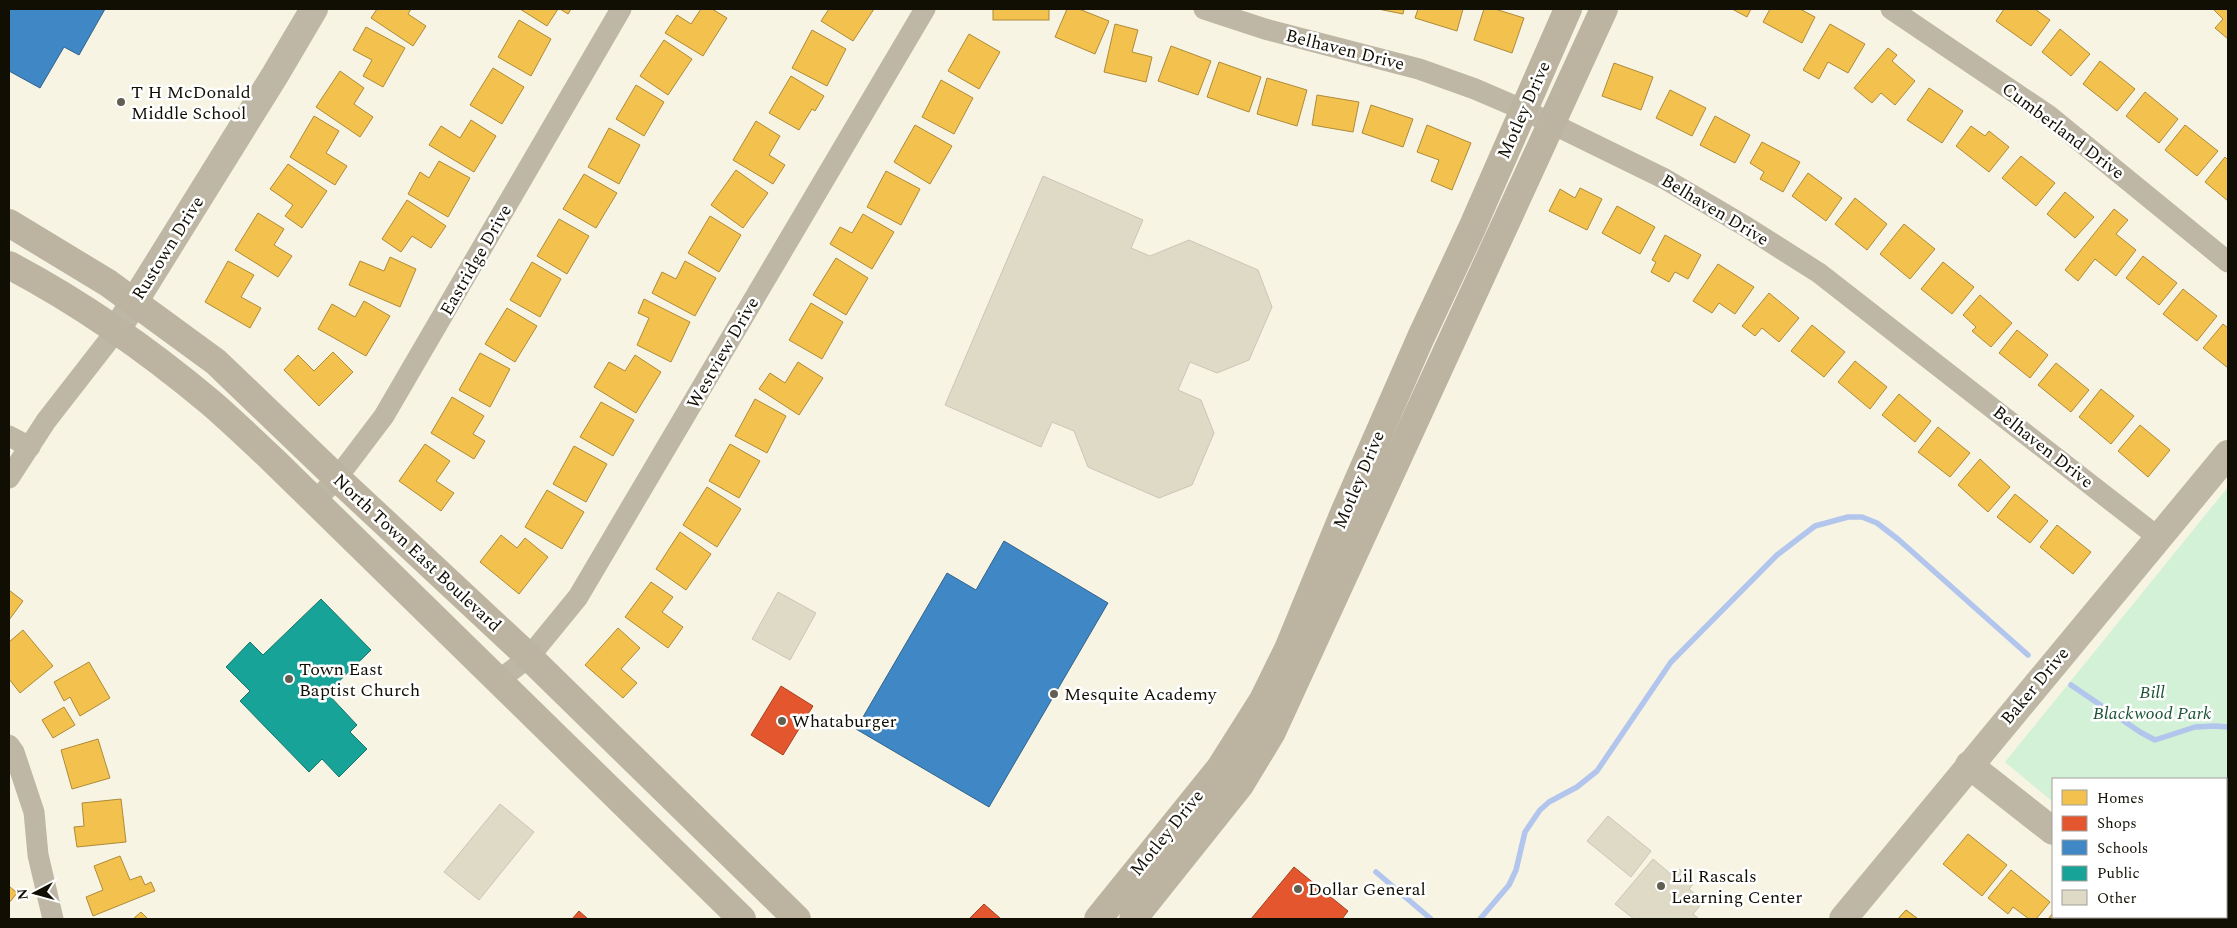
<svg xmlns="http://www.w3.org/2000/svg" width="2237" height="928" font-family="Spectral,serif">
<rect width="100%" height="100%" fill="#f7f4e4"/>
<path fill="#d2f1d6" d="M 2228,487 L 2228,910 L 2226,910 L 2226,779 L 2053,779 L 2053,802 L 2005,762 Z"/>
<g fill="#f2c14e" stroke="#ae8b38">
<path d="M 377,9 L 411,9 L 408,14 L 426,26 L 413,46 L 371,18 Z"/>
<path d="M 520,9 L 558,9 L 547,26 Z"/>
<path d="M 560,9 L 571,9 L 568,14 Z"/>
<path d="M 701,9 L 712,9 L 727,18 L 703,56 L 665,33 L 677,15 L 691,24 Z"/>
<path d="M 829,9 L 874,9 L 853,41 L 821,21 Z"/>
<rect x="993" y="9" width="56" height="11"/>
<path d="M 1067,9 L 1079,9 L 1109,21 L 1095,54 L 1055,37 Z"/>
<path d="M 1378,9 L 1404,9 L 1403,14 Z"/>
<path d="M 1418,9 L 1463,9 L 1457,31 L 1415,18 Z"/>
<path d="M 1484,9 L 1495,9 L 1524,18 L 1512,53 L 1474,40 Z"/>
<path d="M 1732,9 L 1751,9 L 1747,17 Z"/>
<path d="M 1770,9 L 1800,9 L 1815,17 L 1802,43 L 1763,22 Z"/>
<path d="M 2004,9 L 2035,9 L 2050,20 L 2031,46 L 1996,21 Z"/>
<path d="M 2213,9 L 2228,9 L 2228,39 L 2215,28 L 2223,19 Z"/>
<path d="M 519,20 L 551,39 L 531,76 L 498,57 Z"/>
<path d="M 1115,24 L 1138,30 L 1132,52 L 1152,57 L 1146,82 L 1104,72 Z"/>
<path d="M 1830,24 L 1865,44 L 1848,73 L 1828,62 L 1819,79 L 1803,70 Z"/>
<path d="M 366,27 L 405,48 L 383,87 L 363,76 L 372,60 L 353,50 Z"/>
<path d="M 2060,29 L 2090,54 L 2071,76 L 2042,52 Z"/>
<path d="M 812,30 L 846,49 L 827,86 L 792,68 Z"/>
<path d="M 969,34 L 1000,52 L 979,89 L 948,71 Z"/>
<path d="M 664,40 L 692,59 L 668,95 L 640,76 Z"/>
<path d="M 1171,46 L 1211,61 L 1198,95 L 1158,81 Z"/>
<path d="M 1888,48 L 1897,55 L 1892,61 L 1915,81 L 1895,105 L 1881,93 L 1872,103 L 1854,88 Z"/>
<path d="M 2100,61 L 2135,89 L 2117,111 L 2083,84 Z"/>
<path d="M 1219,62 L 1261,77 L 1249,112 L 1207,97 Z"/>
<path d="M 1614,63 L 1653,77 L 1641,110 L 1602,96 Z"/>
<path d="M 493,68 L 524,87 L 502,124 L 470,105 Z"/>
<path d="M 340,71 L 364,88 L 354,104 L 373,117 L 360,137 L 316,107 Z"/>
<path d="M 791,76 L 824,96 L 815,111 L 812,109 L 799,130 L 769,113 Z"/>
<path d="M 1267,78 L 1307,90 L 1297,126 L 1257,114 Z"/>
<path d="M 941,80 L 973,98 L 954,134 L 922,117 Z"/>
<path d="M 636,85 L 664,102 L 644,136 L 616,119 Z"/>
<path d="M 1929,88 L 1963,111 L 1942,143 L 1907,120 Z"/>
<path d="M 1670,90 L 1706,108 L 1692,136 L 1656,118 Z"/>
<path d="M 2145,92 L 2178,119 L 2159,143 L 2126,116 Z"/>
<path d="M 1317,95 L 1359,102 L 1353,132 L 1312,125 Z"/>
<path d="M 1371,105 L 1413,119 L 1403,147 L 1362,133 Z"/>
<path d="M 314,116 L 339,131 L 326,153 L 347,166 L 335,185 L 290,157 Z"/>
<path d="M 1715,116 L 1750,135 L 1735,163 L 1700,145 Z"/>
<path d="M 471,120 L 496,136 L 474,172 L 429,145 L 441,126 L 460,138 Z"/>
<path d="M 756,121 L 780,136 L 769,155 L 785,165 L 773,184 L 733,160 Z"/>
<path d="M 915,125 L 952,146 L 930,184 L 894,162 Z"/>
<path d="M 1427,125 L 1471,143 L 1452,190 L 1431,181 L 1439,160 L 1417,152 Z"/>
<path d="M 2185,125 L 2218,151 L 2197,176 L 2165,150 Z"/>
<path d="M 1971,126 L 1985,136 L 1989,131 L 2009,147 L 1989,172 L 1956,146 Z"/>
<path d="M 609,128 L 640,145 L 619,184 L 588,167 Z"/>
<path d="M 1762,142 L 1800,162 L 1783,192 L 1760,179 L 1764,172 L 1750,163 Z"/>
<path d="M 2021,156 L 2055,183 L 2036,206 L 2002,178 Z"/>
<path d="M 2225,157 L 2228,160 L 2228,201 L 2205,182 Z"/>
<path d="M 439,161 L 470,178 L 448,217 L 408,194 L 420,172 L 429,178 Z"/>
<path d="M 288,164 L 327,191 L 302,228 L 285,216 L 293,205 L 270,189 Z"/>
<path d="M 736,170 L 768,193 L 743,228 L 711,205 Z"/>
<path d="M 886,171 L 920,189 L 901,225 L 867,207 Z"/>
<path d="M 1808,173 L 1842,198 L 1826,221 L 1792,196 Z"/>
<path d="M 584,174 L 617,193 L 596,228 L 563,209 Z"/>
<path d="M 1580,188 L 1602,199 L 1587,230 L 1549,211 L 1560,189 L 1575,198 Z"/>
<path d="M 2065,192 L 2094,217 L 2075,238 L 2047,214 Z"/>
<path d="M 1855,198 L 1887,224 L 1867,250 L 1835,224 Z"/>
<path d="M 407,200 L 446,226 L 431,248 L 412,236 L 401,252 L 382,239 Z"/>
<path d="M 1617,206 L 1655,227 L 1640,254 L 1602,233 Z"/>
<path d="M 2114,209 L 2128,220 L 2116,234 L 2136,250 L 2116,276 L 2095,259 L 2078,281 L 2065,270 Z"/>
<path d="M 258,213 L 284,229 L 274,245 L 292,256 L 278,277 L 235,250 Z"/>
<path d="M 863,214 L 894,232 L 872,269 L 830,244 L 840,227 L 852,233 Z"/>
<path d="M 710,216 L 741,235 L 719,272 L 688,253 Z"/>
<path d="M 559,219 L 589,236 L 567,274 L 537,256 Z"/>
<path d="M 1904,224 L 1935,249 L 1910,279 L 1880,254 Z"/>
<path d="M 1665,235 L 1701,255 L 1688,279 L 1675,272 L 1669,282 L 1651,272 L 1656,262 L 1652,260 Z"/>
<path d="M 2143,256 L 2177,283 L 2159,305 L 2126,278 Z"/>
<path d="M 390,257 L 416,269 L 400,307 L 349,285 L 360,261 L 384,271 Z"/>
<path d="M 836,258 L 868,278 L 846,315 L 813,295 Z"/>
<path d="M 228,261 L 254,275 L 241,297 L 261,308 L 250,328 L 205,302 Z"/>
<path d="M 685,261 L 716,278 L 695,316 L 652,293 L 662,272 L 676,279 Z"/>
<path d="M 532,262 L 561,279 L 540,317 L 510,300 Z"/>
<path d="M 1943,262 L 1974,287 L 1952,314 L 1921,289 Z"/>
<path d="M 1718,264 L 1754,287 L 1735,314 L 1719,303 L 1712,313 L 1693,301 Z"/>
<path d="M 2183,289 L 2217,316 L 2197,341 L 2163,314 Z"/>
<path d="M 1769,293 L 1799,318 L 1779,342 L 1762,328 L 1755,336 L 1742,326 Z"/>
<path d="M 1980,295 L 2012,323 L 1991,347 L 1972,331 L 1976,327 L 1963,315 Z"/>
<path d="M 644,299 L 690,322 L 671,362 L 637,345 L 649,318 L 638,313 Z"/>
<path d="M 364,301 L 390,316 L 366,356 L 318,329 L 332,304 L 355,317 Z"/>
<path d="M 811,303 L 843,322 L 822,359 L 789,340 Z"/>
<path d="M 507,308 L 537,326 L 515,362 L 485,344 Z"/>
<path d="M 2223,324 L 2228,328 L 2228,368 L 2203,348 Z"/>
<path d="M 1812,325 L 1845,352 L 1824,377 L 1791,351 Z"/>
<path d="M 2017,330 L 2048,355 L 2030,378 L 1999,353 Z"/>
<path d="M 333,352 L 353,372 L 319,406 L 284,370 L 298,355 L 314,371 Z"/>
<path d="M 480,353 L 510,369 L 490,407 L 459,390 Z"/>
<path d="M 635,355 L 661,372 L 636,413 L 594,387 L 609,362 L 625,371 Z"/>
<path d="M 1855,361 L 1887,387 L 1870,409 L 1838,382 Z"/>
<path d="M 798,362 L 823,378 L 799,415 L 759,389 L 770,373 L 785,383 Z"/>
<path d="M 2056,363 L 2089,390 L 2071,412 L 2038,385 Z"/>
<path d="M 2101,389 L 2134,416 L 2111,444 L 2079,417 Z"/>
<path d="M 1899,394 L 1931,421 L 1915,442 L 1882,415 Z"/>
<path d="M 452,397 L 484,416 L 473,434 L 485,441 L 474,459 L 431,433 Z"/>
<path d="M 755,399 L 786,416 L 767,453 L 735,436 Z"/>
<path d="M 601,402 L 634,420 L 613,456 L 580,437 Z"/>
<path d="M 2140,425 L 2170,450 L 2148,477 L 2118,451 Z"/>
<path d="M 1938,427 L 1970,453 L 1950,477 L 1918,452 Z"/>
<path d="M 425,444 L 450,461 L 436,481 L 454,493 L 441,511 L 399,481 Z"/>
<path d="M 730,444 L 760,461 L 739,498 L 709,481 Z"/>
<path d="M 574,446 L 607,464 L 586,502 L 553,484 Z"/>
<path d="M 1980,459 L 2010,487 L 1988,512 L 1958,485 Z"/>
<path d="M 707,487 L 741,509 L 717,547 L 683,525 Z"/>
<path d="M 547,490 L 584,512 L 562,549 L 525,527 Z"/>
<path d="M 2015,494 L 2048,521 L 2030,543 L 1997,517 Z"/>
<path d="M 2057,525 L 2091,552 L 2073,574 L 2040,547 Z"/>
<path d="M 680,532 L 711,554 L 686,590 L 656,569 Z"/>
<path d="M 501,535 L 517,548 L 525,538 L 548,557 L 519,594 L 480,562 Z"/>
<path d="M 651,582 L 673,597 L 662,612 L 683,627 L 668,648 L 625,617 Z"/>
<path d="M 9,590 L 23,601 L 9,620 Z"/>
<path d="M 618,628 L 640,648 L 621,669 L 637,683 L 623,698 L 585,665 Z"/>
<path d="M 23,630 L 53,666 L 20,693 L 9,679 L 9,642 Z"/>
<path d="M 89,662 L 110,698 L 80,716 L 70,697 L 64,701 L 54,682 Z"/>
<path d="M 64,707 L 75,725 L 53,738 L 42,720 Z"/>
<path d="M 98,739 L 110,778 L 72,789 L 61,750 Z"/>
<path d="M 121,799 L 126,842 L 77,847 L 74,827 L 84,826 L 82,803 Z"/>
<path d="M 1968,834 L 2007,865 L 1982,896 L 1943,864 Z"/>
<path d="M 120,856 L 130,880 L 141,876 L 145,885 L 151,882 L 155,891 L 93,916 L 86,897 L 103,890 L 94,866 Z"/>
<path d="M 2011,870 L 2050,902 L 2036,919 L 2029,919 L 2013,907 L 2008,914 L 1988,898 Z"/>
<path d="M 9,886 L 17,893 L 9,903 Z"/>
<path d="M 1906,910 L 1918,919 L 1898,919 Z"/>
<path d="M 1906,910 L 1918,919 L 1898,919 Z"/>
<path d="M 141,912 L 148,919 L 133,919 Z"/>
<path d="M 2053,913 L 2053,917 L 2069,917 L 2072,919 L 2048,919 Z"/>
</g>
<g fill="#e4572e" stroke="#a54121">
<path d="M 781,686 L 813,706 L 783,755 L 751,735 Z"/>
<path d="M 1294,867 L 1348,911 L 1342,919 L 1251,919 Z"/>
<path d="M 984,904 L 1001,919 L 969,919 Z"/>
<path d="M 579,911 L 588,919 L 572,919 Z"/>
</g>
<g fill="#3f88c5" stroke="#31638b">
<path d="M 9,9 L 105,9 L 79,55 L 64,47 L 40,88 L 9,71 Z"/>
<path d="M 1004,541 L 1108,603 L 989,807 L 856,729 L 947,573 L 976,590 Z"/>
</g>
<path fill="#17a398" stroke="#15766b" d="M 321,599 L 371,650 L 327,693 L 357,725 L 350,732 L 367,749 L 339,777 L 322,759 L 309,772 L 240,701 L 250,691 L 226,667 L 250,642 L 263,655 Z"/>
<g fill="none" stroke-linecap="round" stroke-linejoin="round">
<g stroke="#b2c5ec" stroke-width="5.5">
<path d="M 2071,685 L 2140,732 L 2155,740 L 2195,727 L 2215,726 L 2228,727"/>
<path d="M 1376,872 L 1431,919"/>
<path d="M 1480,919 L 1509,885 L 1516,870 L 1525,832 L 1540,810 L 1549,802 L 1577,787 L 1597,771 L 1671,662 L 1777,555 L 1815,526 L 1848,517 L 1862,517 L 1877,523 L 1899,540 L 2028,655"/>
</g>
</g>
<g fill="#dfdac5" stroke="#c9c6b9">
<path d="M 1043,176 L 1143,220 L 1131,248 L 1150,256 L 1189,240 L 1258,270 L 1272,307 L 1249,360 L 1217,373 L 1190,362 L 1178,390 L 1201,400 L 1214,433 L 1192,485 L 1159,498 L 1088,467 L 1074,431 L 1052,422 L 1041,447 L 945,405 Z"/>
<path d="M 778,592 L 816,613 L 790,660 L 752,639 Z"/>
<path d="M 500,804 L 534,832 L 479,900 L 444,872 Z"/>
<path d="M 1608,816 L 1651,851 L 1631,877 L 1587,841 Z"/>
<path d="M 1653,859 L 1673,876 L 1679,869 L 1695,882 L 1689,889 L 1704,901 L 1693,914 L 1699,919 L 1634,919 L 1615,904 Z"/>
</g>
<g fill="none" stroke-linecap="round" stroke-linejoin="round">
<g stroke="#beb7a6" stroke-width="21">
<path d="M 1204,9 L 1265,29 L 1419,69 L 1475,89 L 1524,110 L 1665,179 L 1745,226 L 1819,273 L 2159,538"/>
<path d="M 1891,9 L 2048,115 L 2228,262"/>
<path d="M 9,436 L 30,447"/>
<path d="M 9,478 L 46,421 L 116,331"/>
<path d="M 315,501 L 337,478 L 384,416 L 621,9"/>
<path d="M 498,681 L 529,657 L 578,597 L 925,9"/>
<path d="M 9,745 L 14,752 L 34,812 L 38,855 L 53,919"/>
</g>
<g stroke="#beb7a6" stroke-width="28">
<path d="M 116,331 L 275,75 L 314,9"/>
<path d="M 1969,765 L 2053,831"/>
<path d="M 2168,917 L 2174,919"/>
<path d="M 1843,919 L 2228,454"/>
</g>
<g stroke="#bcb4a1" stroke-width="28">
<path d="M 9,223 L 108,283 L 216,362 L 337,478 L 529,657 L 797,919"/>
<path d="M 9,265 C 81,303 148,350 210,402 C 232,421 253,441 274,461 L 742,919"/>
<path d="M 1098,919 L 1220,768 L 1263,700 L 1288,649 L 1346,508 L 1421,337 L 1472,228 L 1568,9"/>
<path d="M 1133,919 L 1240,785 L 1272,732 L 1604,9"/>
</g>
</g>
<g fill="#625e52" stroke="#fff" stroke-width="2">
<circle cx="121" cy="102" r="5"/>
<circle cx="289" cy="679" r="5"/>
<circle cx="1054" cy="694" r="5"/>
<circle cx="782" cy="721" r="5"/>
<circle cx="1661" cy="886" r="5"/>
<circle cx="1298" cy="889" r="5"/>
</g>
<g text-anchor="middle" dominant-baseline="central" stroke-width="5" stroke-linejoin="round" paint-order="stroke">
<g font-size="18" fill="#110e03" stroke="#fff">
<text transform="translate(1345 50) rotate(14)">Belhaven Drive</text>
<text transform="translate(1524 110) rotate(-66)">Motley Drive</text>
<text transform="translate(2063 131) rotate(37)">Cumberland Drive</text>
<text transform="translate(1715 210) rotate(31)">Belhaven Drive</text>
<text transform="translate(168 248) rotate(-58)">Rustown Drive</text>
<text transform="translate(476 260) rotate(-60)">Eastridge Drive</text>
<text transform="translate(723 353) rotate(-60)">Westview Drive</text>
<text transform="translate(2043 447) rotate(38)">Belhaven Drive</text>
<text transform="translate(1359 480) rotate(-67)">Motley Drive</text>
<text transform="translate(417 553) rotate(43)">North Town East Boulevard</text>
<text transform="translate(2035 686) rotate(-50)">Baker Drive</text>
<text transform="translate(1167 833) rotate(-51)">Motley Drive</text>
</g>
<g font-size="18" fill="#110e03" stroke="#fff" text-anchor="start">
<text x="131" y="92">T H McDonald<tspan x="131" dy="21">Middle School</tspan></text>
<text x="299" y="669">Town East<tspan x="299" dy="21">Baptist Church</tspan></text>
<text x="1064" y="694">Mesquite Academy</text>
<text x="792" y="721">Whataburger</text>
<text x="1671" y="876">Lil Rascals<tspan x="1671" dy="21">Learning Center</tspan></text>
<text x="1308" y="889">Dollar General</text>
</g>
<g font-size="18" font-style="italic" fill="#1d5337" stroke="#fff">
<text x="2152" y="692">Bill<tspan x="2152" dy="21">Blackwood Park</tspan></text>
</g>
</g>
<rect width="2237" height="928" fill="none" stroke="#110e03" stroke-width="20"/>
<rect x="2052" y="778" width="175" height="140" fill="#ffffff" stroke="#a09f9a"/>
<rect x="2062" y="790" width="25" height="15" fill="#f2c14e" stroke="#a09f9a"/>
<text x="2097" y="803" font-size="15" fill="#110e03">Homes</text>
<rect x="2062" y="816" width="25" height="15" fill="#e4572e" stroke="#a09f9a"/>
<text x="2097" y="828" font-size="15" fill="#110e03">Shops</text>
<rect x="2062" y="840" width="25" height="15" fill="#3f88c5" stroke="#a09f9a"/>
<text x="2097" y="853" font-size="15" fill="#110e03">Schools</text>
<rect x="2062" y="866" width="25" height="15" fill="#17a398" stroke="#a09f9a"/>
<text x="2097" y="878" font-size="15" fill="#110e03">Public</text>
<rect x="2062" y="890" width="25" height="15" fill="#dfdac5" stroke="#a09f9a"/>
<text x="2097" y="903" font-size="15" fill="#110e03">Other</text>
<g transform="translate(35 893) rotate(264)" stroke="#ffffff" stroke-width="4" paint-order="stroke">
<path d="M0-4L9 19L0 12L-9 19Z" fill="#110e03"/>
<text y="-8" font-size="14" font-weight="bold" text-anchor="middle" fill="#110e03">N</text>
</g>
</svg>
